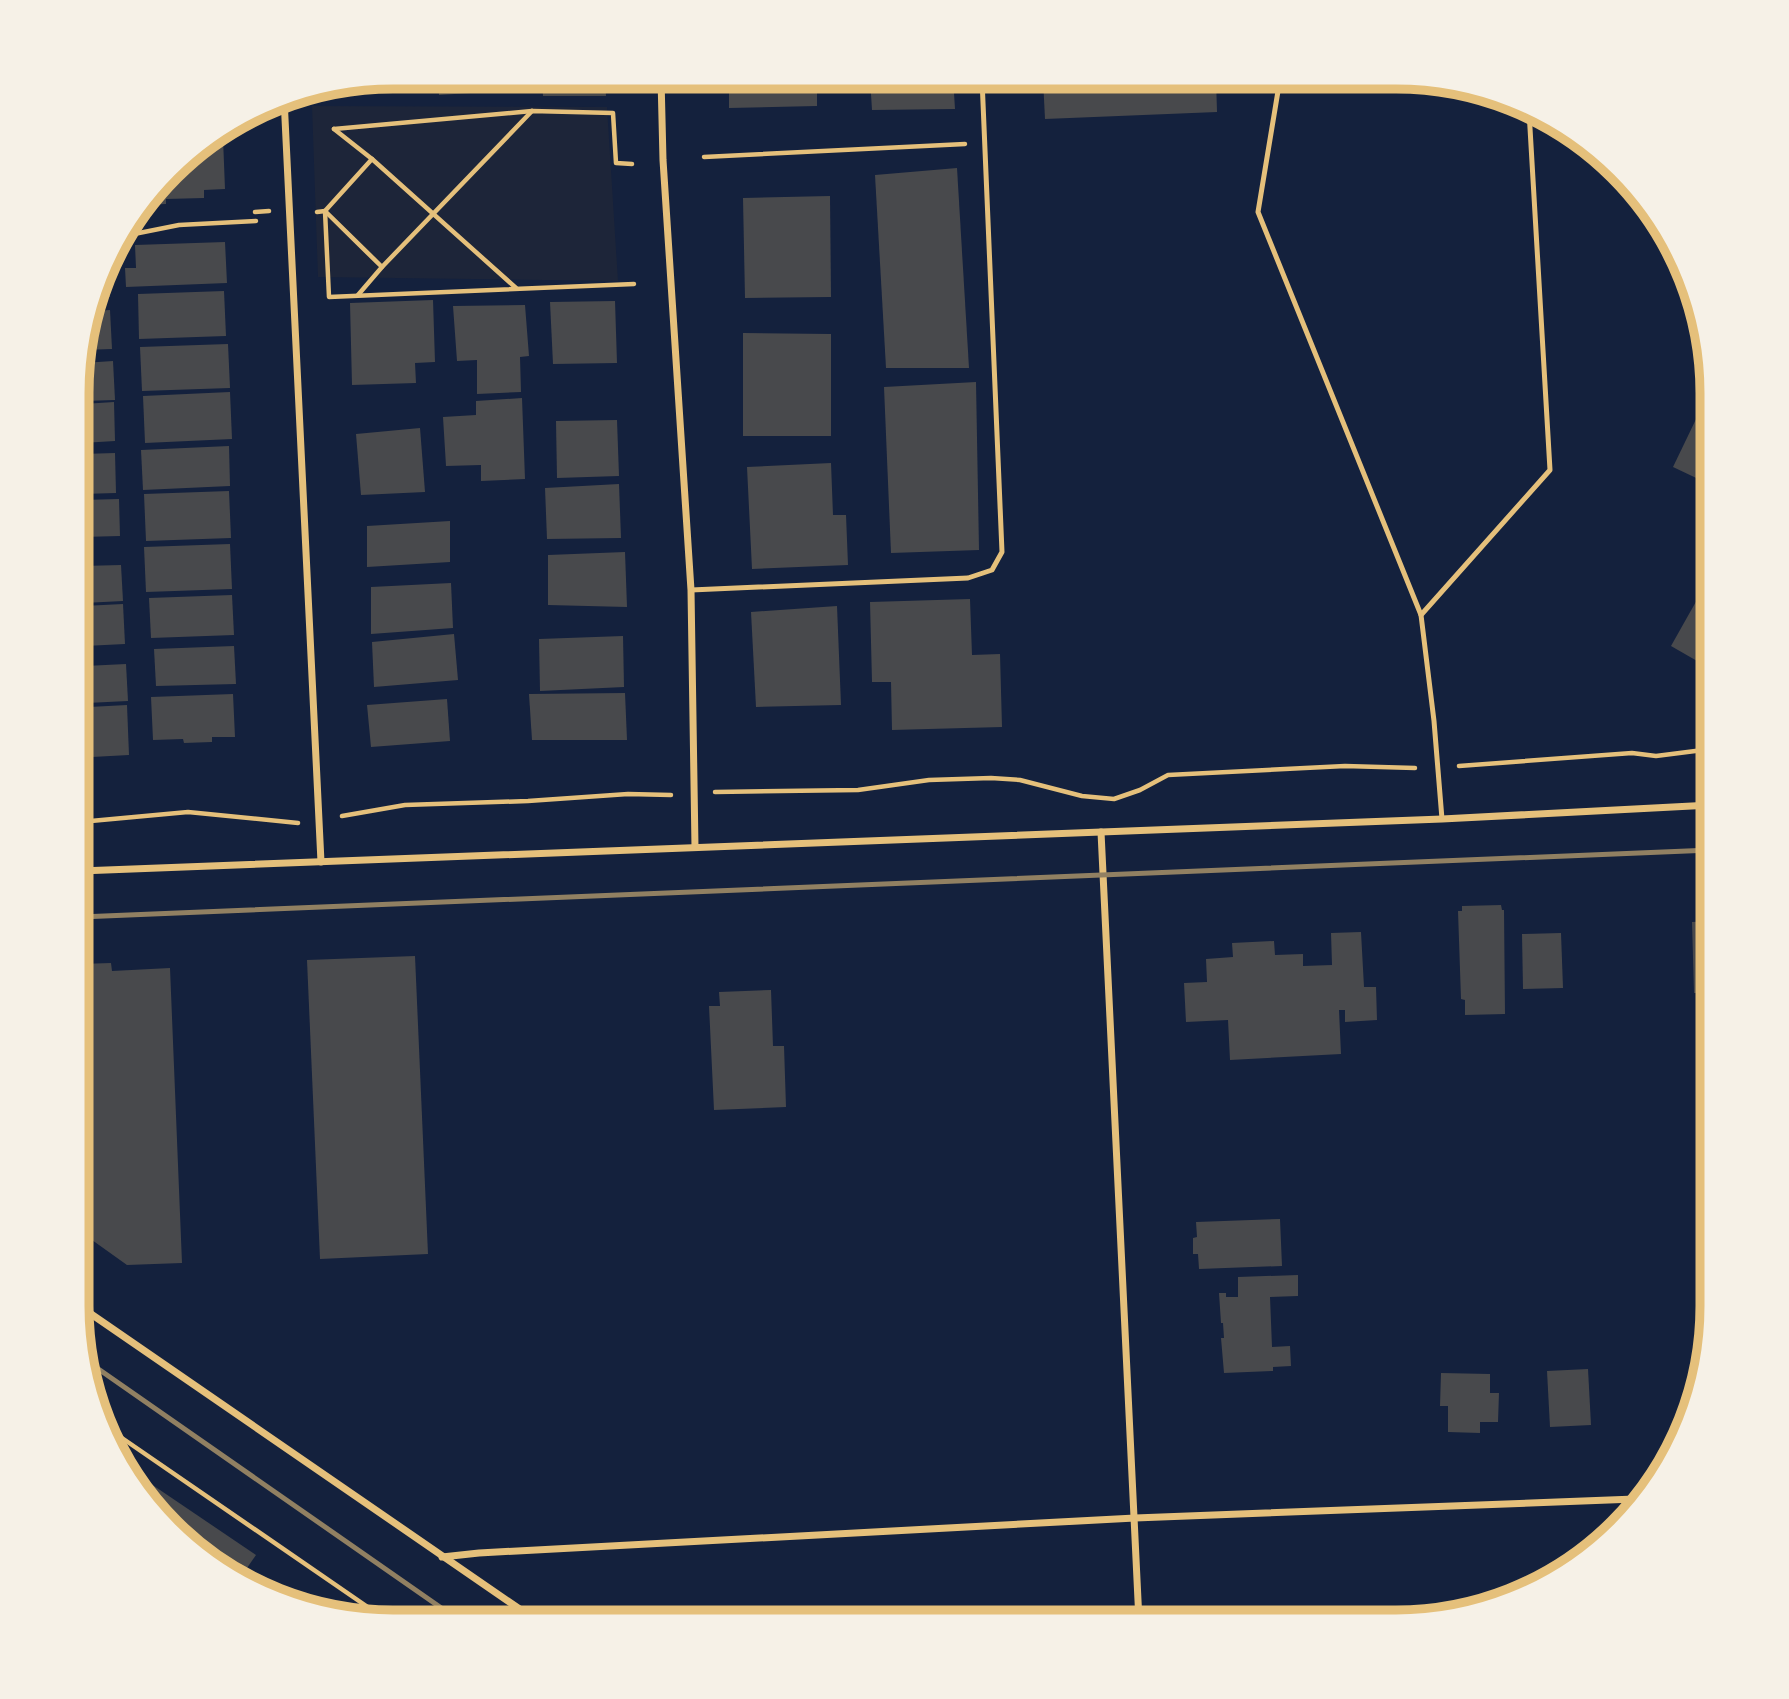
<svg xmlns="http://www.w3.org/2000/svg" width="1789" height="1699" font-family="'PT Sans Narrow',sans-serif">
<rect width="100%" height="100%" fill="#14213d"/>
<path fill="#1d2539" d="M 312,106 L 607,107 L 618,281 L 318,277 Z"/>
<g fill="#48494c">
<path d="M 393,77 L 415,77 L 415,91 L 341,92 L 341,86 Z"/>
<path d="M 438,77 L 518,77 L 518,90 L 439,95 Z"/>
<path d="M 542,77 L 605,78 L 606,96 L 543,96 Z"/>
<path d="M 729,78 L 817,78 L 817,106 L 729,108 Z"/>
<path d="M 870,78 L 953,78 L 955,109 L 872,110 Z"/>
<path d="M 1043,79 L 1216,79 L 1217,112 L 1045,119 Z"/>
<path d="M 223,138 L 225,189 L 204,190 L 204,198 L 166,199 L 166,204 L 144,205 L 185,155 L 214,139 Z"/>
<path d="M 957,168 L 969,368 L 886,368 L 875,175 Z"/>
<path d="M 830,196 L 831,297 L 745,298 L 743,198 Z"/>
<path d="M 225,242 L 227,283 L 126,287 L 125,268 L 136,268 L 135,245 Z"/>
<path d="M 109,264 L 110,297 L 96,298 Z"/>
<path d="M 224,291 L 226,336 L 139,339 L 138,294 Z"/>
<path d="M 433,300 L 435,362 L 415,363 L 416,383 L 352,385 L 350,303 Z"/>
<path d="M 615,301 L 617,363 L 553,364 L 550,302 Z"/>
<path d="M 525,305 L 529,356 L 520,357 L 521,392 L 477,394 L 477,360 L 457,361 L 453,306 Z"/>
<path d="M 110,310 L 112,349 L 83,350 L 83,332 L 91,311 Z"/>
<path d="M 743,333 L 831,334 L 831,436 L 743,436 Z"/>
<path d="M 228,344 L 230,388 L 142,391 L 140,347 Z"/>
<path d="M 113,361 L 115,400 L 83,401 L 83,363 Z"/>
<path d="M 976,382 L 979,550 L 891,553 L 884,387 Z"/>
<path d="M 1711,388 L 1711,485 L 1673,467 Z"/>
<path d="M 230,392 L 232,439 L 145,443 L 143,396 Z"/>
<path d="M 522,398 L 525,479 L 481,481 L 481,465 L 446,466 L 443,417 L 476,415 L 476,401 Z"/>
<path d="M 114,402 L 115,441 L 82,443 L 83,404 Z"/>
<path d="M 617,420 L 619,476 L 557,478 L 556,421 Z"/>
<path d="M 420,428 L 425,492 L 361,495 L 356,434 Z"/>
<path d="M 229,446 L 230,486 L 143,490 L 141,450 Z"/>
<path d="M 115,453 L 116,493 L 82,494 L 82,454 Z"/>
<path d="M 831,463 L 833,515 L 846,515 L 848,565 L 752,569 L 747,467 Z"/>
<path d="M 619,484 L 621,538 L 547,539 L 545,488 Z"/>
<path d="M 229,491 L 231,538 L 146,541 L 144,494 Z"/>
<path d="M 119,499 L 120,536 L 82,537 L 82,500 Z"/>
<path d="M 450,521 L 450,562 L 367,567 L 367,526 Z"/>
<path d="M 230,544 L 232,589 L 146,592 L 144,547 Z"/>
<path d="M 625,552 L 627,607 L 548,605 L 548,555 Z"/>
<path d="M 121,565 L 123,601 L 84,603 L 82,566 Z"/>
<path d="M 1711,575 L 1711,669 L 1671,646 Z"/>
<path d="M 451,583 L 453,628 L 371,634 L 371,587 Z"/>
<path d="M 232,595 L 234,635 L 151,638 L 149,598 Z"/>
<path d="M 970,599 L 972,655 L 1000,654 L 1002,727 L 892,730 L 891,682 L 872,682 L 870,602 Z"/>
<path d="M 123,604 L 125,644 L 85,646 L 83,606 Z"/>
<path d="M 837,606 L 841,705 L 756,707 L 751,612 Z"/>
<path d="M 454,634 L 458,680 L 374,687 L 372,642 Z"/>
<path d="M 623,636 L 624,687 L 540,691 L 539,639 Z"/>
<path d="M 234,646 L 236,684 L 156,686 L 154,649 Z"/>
<path d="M 126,664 L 128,701 L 87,703 L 85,666 Z"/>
<path d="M 625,693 L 627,740 L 532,740 L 529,694 Z"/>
<path d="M 233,694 L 235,737 L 212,737 L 212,742 L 184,743 L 183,739 L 153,740 L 151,697 Z"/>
<path d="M 447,699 L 450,741 L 371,747 L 367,705 Z"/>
<path d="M 127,705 L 129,755 L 92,757 L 89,707 Z"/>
<path d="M 1501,905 L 1502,910 L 1504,910 L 1505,1014 L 1465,1015 L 1465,1000 L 1461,999 L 1458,911 L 1462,911 L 1462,906 Z"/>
<path d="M 1711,921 L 1711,993 L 1694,993 L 1692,922 Z"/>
<path d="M 1361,932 L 1364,987 L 1376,987 L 1377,1020 L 1345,1022 L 1345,1010 L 1339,1010 L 1341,1054 L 1230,1060 L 1228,1020 L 1186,1022 L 1184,983 L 1207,982 L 1206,959 L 1233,957 L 1232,943 L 1274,941 L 1275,955 L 1303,954 L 1303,966 L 1332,965 L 1331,933 Z"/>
<path d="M 1561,933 L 1563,988 L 1523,989 L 1522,934 Z"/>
<path d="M 415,956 L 428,1254 L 320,1259 L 307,960 Z"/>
<path d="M 111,963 L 112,971 L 170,968 L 182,1263 L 127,1265 L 78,1230 L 80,964 Z"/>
<path d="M 771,990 L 773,1046 L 784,1046 L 786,1107 L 714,1110 L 709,1006 L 720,1006 L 719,992 Z"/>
<path d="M 1280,1219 L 1282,1266 L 1199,1269 L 1198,1254 L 1193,1254 L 1193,1238 L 1197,1237 L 1196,1222 Z"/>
<path d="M 1298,1275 L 1298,1296 L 1270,1297 L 1272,1347 L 1290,1346 L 1291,1366 L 1273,1367 L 1273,1371 L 1224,1373 L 1221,1338 L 1224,1338 L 1223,1323 L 1221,1323 L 1219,1293 L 1226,1293 L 1226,1297 L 1238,1297 L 1238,1277 Z"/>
<path d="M 1588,1369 L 1591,1425 L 1550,1427 L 1547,1371 Z"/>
<path d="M 1441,1373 L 1490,1374 L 1490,1393 L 1499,1393 L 1498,1422 L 1480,1422 L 1480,1433 L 1448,1432 L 1448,1406 L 1440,1406 Z"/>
<path d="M 126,1467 L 256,1555 L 240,1578 L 143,1499 Z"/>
<path d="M 304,1594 L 326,1608 L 325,1609 L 299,1601 Z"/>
</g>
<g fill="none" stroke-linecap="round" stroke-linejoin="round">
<g stroke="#e5c07b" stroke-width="4.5">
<path d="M 334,129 L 532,111 L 613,113 L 616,163 L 632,164"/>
<path d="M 334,129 L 372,159 L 516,288"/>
<path d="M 704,157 L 965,144"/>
<path d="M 372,159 L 325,211 L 329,297 L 634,284"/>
<path d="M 255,212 L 269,211"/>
<path d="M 317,212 L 325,211 L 382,267"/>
<path d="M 119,237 L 179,225 L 256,221"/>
<path d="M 358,295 L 382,267 L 532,111"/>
<path d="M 1459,766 L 1632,753 L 1656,756 L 1711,749"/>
<path d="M 715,792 L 858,790 L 929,780 L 991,778 L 1020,780 L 1082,796 L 1114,799 L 1140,790 L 1168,775 L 1345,766 L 1415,768"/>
<path d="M 342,816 L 405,805 L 528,801 L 628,794 L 671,795"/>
<path d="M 80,822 L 188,812 L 298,823"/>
<path d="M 103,1425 L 388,1621"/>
</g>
<g stroke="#e5c07b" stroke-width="5">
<path d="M 1280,79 L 1258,212 L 1421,615"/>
<path d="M 691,590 L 968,578 L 992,570 L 1002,552 L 982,79"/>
<path d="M 1442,819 L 1434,721 L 1421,615 L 1550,470 L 1529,111"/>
</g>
<g stroke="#e5c07b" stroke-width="7">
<path d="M 661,78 L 663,160 L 691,590 L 695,847"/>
<path d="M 284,98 L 321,862"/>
<path d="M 1101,832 L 1139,1621"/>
<path d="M 80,871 L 1442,819 L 1711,805"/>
<path d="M 78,1305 L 537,1621"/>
<path d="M 442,1557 L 479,1553 L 1135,1518 L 1635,1499"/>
</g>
<g stroke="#918062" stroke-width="5">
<path d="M 80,917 L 1711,850"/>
<path d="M 84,1359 L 460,1621"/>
</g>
</g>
<path d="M0 0H1789V1699H0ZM393 89H1396A304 304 0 0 1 1700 393V1306A304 304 0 0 1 1396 1610H393A304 304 0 0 1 89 1306V393A304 304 0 0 1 393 89Z" fill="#f6f1e7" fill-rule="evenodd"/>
<path fill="none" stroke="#e5c07b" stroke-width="9" d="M393 89H1396A304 304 0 0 1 1700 393V1306A304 304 0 0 1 1396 1610H393A304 304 0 0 1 89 1306V393A304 304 0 0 1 393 89Z"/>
</svg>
